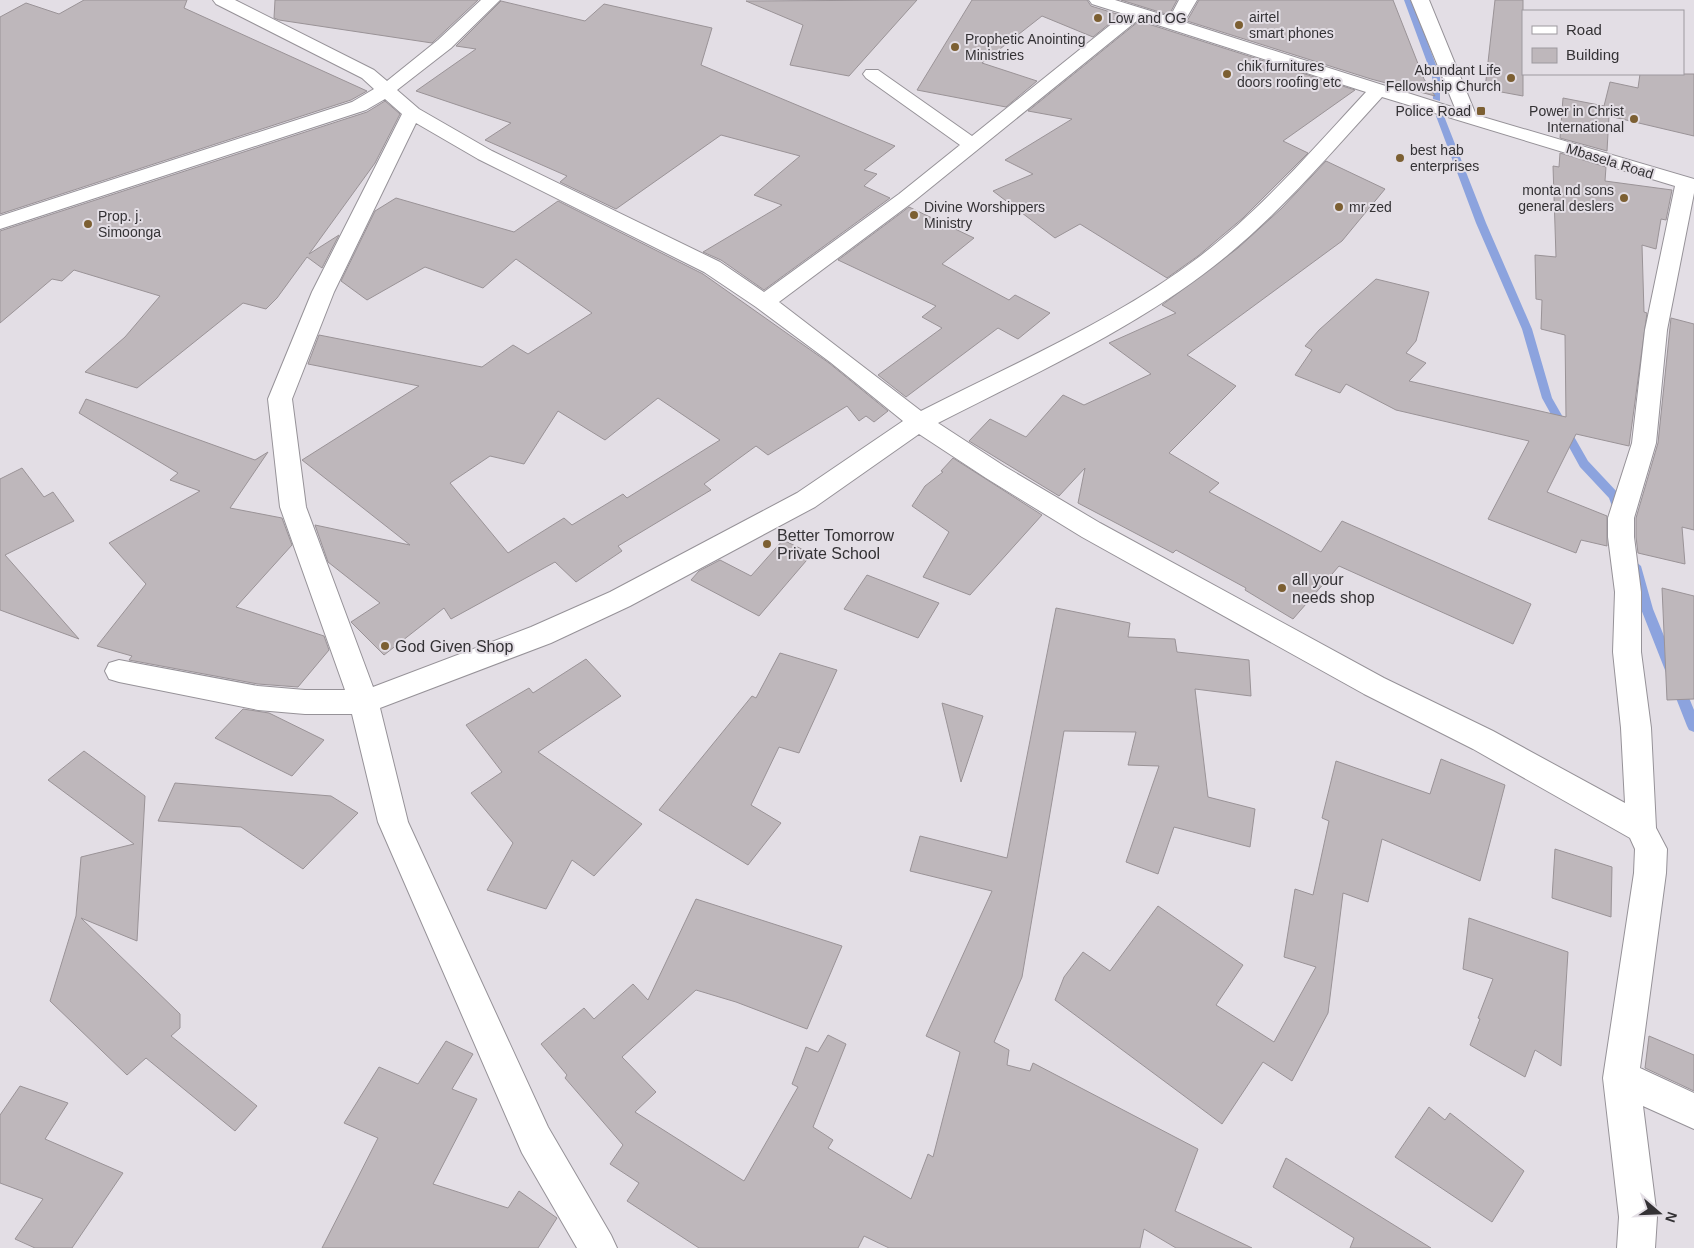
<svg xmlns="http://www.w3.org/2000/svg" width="1694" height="1248" font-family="Arial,sans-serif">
<rect width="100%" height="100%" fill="#e3dee5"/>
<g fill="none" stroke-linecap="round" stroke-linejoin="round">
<g fill="#8ca3de" fill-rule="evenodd">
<path d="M 1404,0 L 1412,0 L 1440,76 L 1440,101 L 1433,99 L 1432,76 Z"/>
<path d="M 1440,113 L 1444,116 L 1486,223 L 1532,329 L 1552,398 L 1588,461 L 1618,493 L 1625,511 L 1623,514 L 1615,514 L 1609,498 L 1580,467 L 1542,398 L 1522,329 L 1476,223 L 1436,116 Z"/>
<path d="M 1635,561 L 1641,566 L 1653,609 L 1694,710 L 1694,732 L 1689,730 L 1687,726 L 1641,609 L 1629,566 Z"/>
</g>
</g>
<g fill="#beb7bb" stroke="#9a9397" fill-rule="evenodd">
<path d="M 84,0 L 187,0 L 184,8 L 367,91 L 351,100 L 0,214 L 0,17 L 26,3 L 59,14 Z"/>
<path d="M 275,0 L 478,0 L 432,43 L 279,20 L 274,18 Z"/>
<path d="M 917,0 L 849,76 L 790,65 L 803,25 L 746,1 Z"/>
<path d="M 972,0 L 1087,0 L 1091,6 L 1120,15 L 1093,37 L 1042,16 L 982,63 L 1037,81 L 1006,107 L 917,90 Z"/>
<path d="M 1121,0 L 1177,0 L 1169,15 Z"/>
<path d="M 1199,0 L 1393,0 L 1424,79 L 1435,96 L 1371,79 L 1187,21 Z"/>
<path d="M 1495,0 L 1523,0 L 1523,96 L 1485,89 Z"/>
<path d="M 501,1 L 585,21 L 604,4 L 712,28 L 701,65 L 895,146 L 864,170 L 877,174 L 864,186 L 890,198 L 764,290 L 721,260 L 703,252 L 782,205 L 754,195 L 800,156 L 721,135 L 616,209 L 560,182 L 567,176 L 485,140 L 511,123 L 416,91 L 476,49 L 456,46 Z"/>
<path d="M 1139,21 L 1355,90 L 1283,141 L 1308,153 L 1243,218 L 1198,256 L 1167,278 L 1080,224 L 1055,238 L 993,191 L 1033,174 L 1005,160 L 1072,119 L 1028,111 Z"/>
<path d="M 1640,74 L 1694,74 L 1694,136 L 1609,116 L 1607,151 L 1560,138 L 1563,98 L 1604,106 L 1610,82 L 1638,88 Z"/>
<path d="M 385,101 L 400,114 L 375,163 L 309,254 L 339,235 L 322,268 L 307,257 L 277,298 L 266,309 L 243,303 L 137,388 L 85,372 L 125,337 L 160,296 L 74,270 L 62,281 L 52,279 L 0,323 L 0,231 L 367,112 Z"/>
<path d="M 1560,153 L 1606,167 L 1605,181 L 1672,190 L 1666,220 L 1661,219 L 1656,249 L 1642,245 L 1644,312 L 1647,313 L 1629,446 L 1576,434 L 1547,492 L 1607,516 L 1607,546 L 1581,540 L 1576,553 L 1488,519 L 1529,441 L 1396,410 L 1346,384 L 1340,393 L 1295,375 L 1312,350 L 1305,346 L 1319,330 L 1376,279 L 1429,292 L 1416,341 L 1406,353 L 1426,363 L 1409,381 L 1566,417 L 1565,335 L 1541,329 L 1542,300 L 1536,299 L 1535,255 L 1556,257 L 1553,166 L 1559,167 Z"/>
<path d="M 1326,161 L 1385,189 L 1342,241 L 1187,355 L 1236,386 L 1169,453 L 1219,483 L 1209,492 L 1321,552 L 1342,521 L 1531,604 L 1513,644 L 1339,566 L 1293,619 L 1245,590 L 1246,588 L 1176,550 L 1173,553 L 1078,503 L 1085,468 L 1059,496 L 969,441 L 990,419 L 1026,437 L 1063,395 L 1084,405 L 1151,374 L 1109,343 L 1176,313 L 1162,305 L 1238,248 L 1282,208 Z"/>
<path d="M 396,198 L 514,232 L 558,201 L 703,274 L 829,363 L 888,411 L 874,422 L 866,416 L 859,421 L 847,406 L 768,455 L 756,446 L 704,484 L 711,490 L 618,546 L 622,551 L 576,582 L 555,562 L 451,619 L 444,608 L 384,655 L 351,622 L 380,603 L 328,562 L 315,525 L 410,545 L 302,460 L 419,386 L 308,364 L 319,335 L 482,367 L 513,345 L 528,354 L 592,313 L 516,259 L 483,288 L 425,267 L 367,300 L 341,281 L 375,211 ZM 658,398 L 720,440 L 627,498 L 623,494 L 572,525 L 564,518 L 508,553 L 450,483 L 490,456 L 524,464 L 558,411 L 605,440 Z"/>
<path d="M 909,207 L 974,238 L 942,264 L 1009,300 L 1015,295 L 1050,313 L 1018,339 L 998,328 L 906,397 L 878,375 L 942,328 L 922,317 L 936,306 L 838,260 Z"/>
<path d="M 1671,318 L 1694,324 L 1694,530 L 1682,527 L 1685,564 L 1638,553 L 1636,537 L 1636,518 L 1658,443 Z"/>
<path d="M 86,399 L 255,460 L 268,452 L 230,508 L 282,518 L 292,545 L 236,607 L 324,636 L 329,650 L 298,687 L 258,684 L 129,660 L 132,656 L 97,646 L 146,584 L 109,543 L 200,491 L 170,480 L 178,473 L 79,413 Z"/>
<path d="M 953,458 L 1042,515 L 970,595 L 923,577 L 949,532 L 912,506 L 925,486 L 943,472 L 941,471 Z"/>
<path d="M 22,468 L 44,497 L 53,492 L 74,521 L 5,555 L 79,639 L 0,610 L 0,479 Z"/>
<path d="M 783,540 L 812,554 L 759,616 L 691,580 L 699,571 L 720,560 L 751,576 Z"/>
<path d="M 867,575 L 939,603 L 918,638 L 844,609 Z"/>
<path d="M 1662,588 L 1694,596 L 1694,699 L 1667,700 Z"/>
<path d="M 1056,608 L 1130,623 L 1128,637 L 1175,639 L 1177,652 L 1249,660 L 1251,696 L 1195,689 L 1208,797 L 1255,809 L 1250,847 L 1174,827 L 1158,874 L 1126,862 L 1159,766 L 1128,765 L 1136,732 L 1064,731 L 1022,977 L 994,1042 L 1009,1050 L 1007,1065 L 1030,1071 L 1033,1063 L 1198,1149 L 1175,1211 L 1252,1248 L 1176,1248 L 1144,1229 L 1140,1248 L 889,1248 L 864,1236 L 858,1248 L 699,1248 L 627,1201 L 639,1183 L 610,1164 L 623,1145 L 565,1078 L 567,1075 L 541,1044 L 584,1008 L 594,1019 L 633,984 L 648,1000 L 696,899 L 842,946 L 807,1029 L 736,1002 L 696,990 L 622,1057 L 656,1092 L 635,1112 L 744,1181 L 798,1087 L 792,1084 L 806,1047 L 818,1052 L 828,1035 L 846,1044 L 813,1127 L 833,1140 L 828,1148 L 911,1199 L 928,1154 L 933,1157 L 960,1052 L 926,1036 L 992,891 L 910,871 L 920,836 L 1007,858 Z"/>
<path d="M 780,653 L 837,670 L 799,753 L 779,747 L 751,805 L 781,823 L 748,865 L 659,810 L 752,696 L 756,698 Z"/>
<path d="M 586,659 L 621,696 L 538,752 L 642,824 L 594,876 L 572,860 L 546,909 L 487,890 L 513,843 L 471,793 L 502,772 L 466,725 L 529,688 L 533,693 Z"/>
<path d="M 942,703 L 983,716 L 961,782 Z"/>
<path d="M 243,709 L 269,713 L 324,740 L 292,776 L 215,738 Z"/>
<path d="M 84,751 L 145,796 L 137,941 L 81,918 L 180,1014 L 180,1028 L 171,1036 L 257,1106 L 235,1131 L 146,1058 L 127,1075 L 50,1001 L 76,916 L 81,857 L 134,844 L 48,780 Z"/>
<path d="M 1441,759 L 1505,785 L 1480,881 L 1382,839 L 1368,902 L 1343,893 L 1328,1013 L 1292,1081 L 1263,1062 L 1222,1124 L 1055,1000 L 1064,977 L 1083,952 L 1110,971 L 1158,906 L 1243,965 L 1216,1005 L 1274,1042 L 1316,967 L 1284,957 L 1295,889 L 1313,895 L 1329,821 L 1322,818 L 1336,761 L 1430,794 Z"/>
<path d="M 175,783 L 331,796 L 358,813 L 303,869 L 241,827 L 158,821 Z"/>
<path d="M 1555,849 L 1612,867 L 1611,917 L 1552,898 Z"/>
<path d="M 1469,918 L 1568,952 L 1561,1066 L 1535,1050 L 1525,1077 L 1470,1045 L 1480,1019 L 1478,1018 L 1493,979 L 1463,969 Z"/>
<path d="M 1649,1036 L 1694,1055 L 1694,1091 L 1645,1068 Z"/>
<path d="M 446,1041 L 473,1054 L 452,1089 L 477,1099 L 433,1184 L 508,1208 L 519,1191 L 557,1218 L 538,1248 L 322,1248 L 378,1138 L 344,1123 L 379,1067 L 418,1084 Z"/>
<path d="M 20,1086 L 68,1103 L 45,1139 L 123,1173 L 72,1248 L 35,1248 L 15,1239 L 43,1199 L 0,1183 L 0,1115 Z"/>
<path d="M 1429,1107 L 1445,1120 L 1450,1113 L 1524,1171 L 1492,1222 L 1395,1157 Z"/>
<path d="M 1286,1158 L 1431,1248 L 1350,1248 L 1354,1238 L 1273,1187 Z"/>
</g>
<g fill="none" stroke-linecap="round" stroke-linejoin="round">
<defs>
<path id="minor" d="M 213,0 L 235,0 L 374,70 L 387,81 L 438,40 L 481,0 L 500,0 L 451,48 L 397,90 L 419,109 L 492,151 L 720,262 L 764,292 L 899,194 L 960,145 L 866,78 L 863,74 L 866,70 L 878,70 L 972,136 L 1124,14 L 1092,4 L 1089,0 L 1115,0 L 1170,17 L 1179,0 L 1197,0 L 1184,22 L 1455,108 L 1411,0 L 1429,0 L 1476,115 L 1694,179 L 1694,193 L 1667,330 L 1656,443 L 1634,518 L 1634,537 L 1641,592 L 1641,652 L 1651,728 L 1656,828 L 1667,849 L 1666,873 L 1640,1068 L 1694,1093 L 1694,1129 L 1643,1106 L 1657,1217 L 1655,1248 L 1617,1248 L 1619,1217 L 1603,1078 L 1634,873 L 1635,849 L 1630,838 L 1473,749 L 1364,694 L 1082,537 L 986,478 L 919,434 L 815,507 L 630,606 L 551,643 L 380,708 L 408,822 L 548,1127 L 611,1235 L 617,1248 L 577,1248 L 522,1153 L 378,822 L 352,714 L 305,714 L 258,710 L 119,682 L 109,679 L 105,671 L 109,663 L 119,660 L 258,686 L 305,690 L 345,690 L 280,507 L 268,399 L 312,292 L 402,114 L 385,99 L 366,110 L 0,229 L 0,216 L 352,102 L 374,89 L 362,78 L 216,4 ZM 1139,19 L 1366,92 C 1312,150 1262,209 1199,257 C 1116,320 1013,364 921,411 L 779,302 L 913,202 ZM 1382,97 L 1675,186 L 1645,330 L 1632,443 L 1608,518 L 1608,537 L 1615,592 L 1613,652 L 1621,728 L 1625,803 L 1493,731 L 1384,678 L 1100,523 L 1004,466 L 938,423 C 1031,375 1131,331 1214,266 C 1277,217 1328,156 1382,97 ZM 416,123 L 478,159 L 704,272 L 756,307 L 830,362 L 903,421 L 797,493 L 610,592 L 531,627 L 373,687 L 306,507 L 292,399 L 334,292 Z"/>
</defs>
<use href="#minor" stroke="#969298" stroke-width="2"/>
<use href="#minor" fill="#fff" fill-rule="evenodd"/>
</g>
<g fill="#7c5f32" stroke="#e3dee5" stroke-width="2">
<circle cx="1098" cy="18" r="5"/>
<circle cx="1239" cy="25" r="5"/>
<circle cx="955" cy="47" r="5"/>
<circle cx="1227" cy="74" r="5"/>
<circle cx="1511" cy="78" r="5"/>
<rect x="1476" y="106" width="10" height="10" rx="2.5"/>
<circle cx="1634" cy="119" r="5"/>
<circle cx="1400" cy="158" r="5"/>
<circle cx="1624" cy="198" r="5"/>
<circle cx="1339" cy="207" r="5"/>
<circle cx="914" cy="215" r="5"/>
<circle cx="88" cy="224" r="5"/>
<circle cx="767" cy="544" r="5"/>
<circle cx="1282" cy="588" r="5"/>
<circle cx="385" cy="646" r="5"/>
</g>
<g text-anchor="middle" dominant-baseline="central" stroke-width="4" stroke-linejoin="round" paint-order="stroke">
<g font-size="14" fill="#343235" stroke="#e3dee5" text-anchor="start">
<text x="1249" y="17">airtel<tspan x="1249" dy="16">smart phones</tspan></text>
<text x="1108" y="18">Low and OG</text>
<text x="965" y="39">Prophetic Anointing<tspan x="965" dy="16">Ministries</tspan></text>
<text x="1237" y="66">chik furnitures<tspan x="1237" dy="16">doors roofing etc</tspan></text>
<text x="1501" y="70" text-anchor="end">Abundant Life<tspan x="1501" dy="16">Fellowship Church</tspan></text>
<text x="1471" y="111" text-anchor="end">Police Road</text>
<text x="1624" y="111" text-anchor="end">Power in Christ<tspan x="1624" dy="16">International</tspan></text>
<text x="1410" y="150">best hab<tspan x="1410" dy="16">enterprises</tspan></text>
<text x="1614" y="190" text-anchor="end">monta nd sons<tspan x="1614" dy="16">general deslers</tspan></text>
<text x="924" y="207">Divine Worshippers<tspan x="924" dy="16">Ministry</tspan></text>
<text x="1349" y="207">mr zed</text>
<text x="98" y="216">Prop. j.<tspan x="98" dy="16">Simoonga</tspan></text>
</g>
<g font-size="14" fill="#343235" stroke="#e3dee5">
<text transform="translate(1610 161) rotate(17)">Mbasela Road</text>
</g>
<g font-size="16" fill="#343235" stroke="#e3dee5" text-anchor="start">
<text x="777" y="535">Better Tomorrow<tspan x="777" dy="18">Private School</tspan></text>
<text x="1292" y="579">all your<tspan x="1292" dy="18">needs shop</tspan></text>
<text x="395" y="646">God Given Shop</text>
</g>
</g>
<rect x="1522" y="10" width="162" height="65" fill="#e3dee5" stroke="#9d999f"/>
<rect x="1532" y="26" width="25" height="8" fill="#ffffff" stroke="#9d999f"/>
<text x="1566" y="35" font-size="15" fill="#343235">Road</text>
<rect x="1532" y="48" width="25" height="15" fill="#beb7bb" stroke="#9d999f"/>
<text x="1566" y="60" font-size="15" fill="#343235">Building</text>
<g transform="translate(1659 1213) rotate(109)" stroke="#e3dee5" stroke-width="4" paint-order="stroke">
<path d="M0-4L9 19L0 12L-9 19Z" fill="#343235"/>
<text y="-8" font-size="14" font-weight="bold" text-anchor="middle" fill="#343235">N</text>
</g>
</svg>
